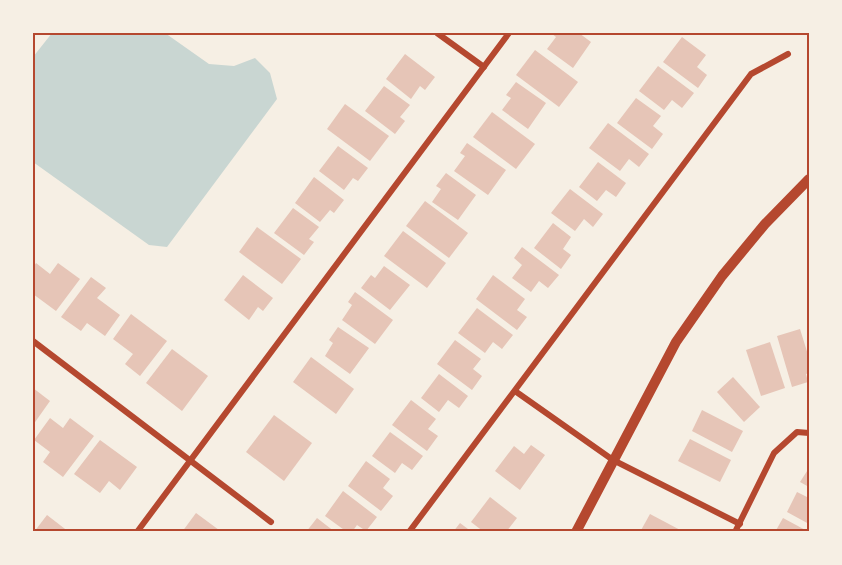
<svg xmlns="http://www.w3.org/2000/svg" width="842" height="565" font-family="Cabin,sans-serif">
<rect width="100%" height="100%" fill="#f6efe4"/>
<path fill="#c9d6d2" d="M 52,33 L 165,33 L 209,64 L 234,66 L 255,58 L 270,73 L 277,99 L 167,247 L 149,245 L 33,162 L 33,57 Z"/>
<g fill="#e6c5b7">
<path d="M 551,33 L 579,33 L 591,42 L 573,68 L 547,49 L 556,37 Z"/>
<path d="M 682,37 L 706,55 L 697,67 L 707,75 L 698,88 L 663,62 Z"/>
<path d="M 535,50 L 578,82 L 559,107 L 516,75 Z"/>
<path d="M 405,54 L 435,77 L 425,90 L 420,86 L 411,99 L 386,79 Z"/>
<path d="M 658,66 L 694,93 L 682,108 L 672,100 L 664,110 L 639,91 Z"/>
<path d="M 516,82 L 546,103 L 528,129 L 502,110 L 511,98 L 506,95 Z"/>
<path d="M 384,86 L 410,105 L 400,117 L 405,121 L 395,134 L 365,111 Z"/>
<path d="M 636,98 L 661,116 L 653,126 L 663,134 L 652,149 L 617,123 Z"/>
<path d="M 345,104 L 389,136 L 370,161 L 327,129 Z"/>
<path d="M 492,112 L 535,144 L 516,169 L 473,137 Z"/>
<path d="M 608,123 L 649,154 L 639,167 L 629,159 L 620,171 L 589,148 Z"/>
<path d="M 467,143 L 506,170 L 488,195 L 454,171 L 465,156 L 460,153 Z"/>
<path d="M 338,146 L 368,168 L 358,181 L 353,178 L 344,190 L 319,171 Z"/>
<path d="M 598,162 L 626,183 L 616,197 L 606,190 L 597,201 L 579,187 Z"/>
<path d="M 446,173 L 476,195 L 458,220 L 432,202 L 441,189 L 436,186 Z"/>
<path d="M 314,177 L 344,200 L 334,213 L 330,210 L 320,222 L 295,203 Z"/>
<path d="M 570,189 L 603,214 L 593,227 L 584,219 L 575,231 L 551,213 Z"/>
<path d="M 425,201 L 468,233 L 449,258 L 406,226 Z"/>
<path d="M 293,208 L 319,227 L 309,239 L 314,242 L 304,255 L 274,233 Z"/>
<path d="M 553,223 L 571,237 L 563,249 L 571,255 L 561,269 L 534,248 Z"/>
<path d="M 257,227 L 301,259 L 282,284 L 239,252 Z"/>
<path d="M 403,231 L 446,263 L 427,288 L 384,256 Z"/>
<path d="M 522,247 L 559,275 L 548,288 L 539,281 L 531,292 L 512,278 L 522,265 L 514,258 Z"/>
<path d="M 36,263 L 50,274 L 58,263 L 80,279 L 56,311 L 33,294 L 33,268 Z"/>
<path d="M 384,266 L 410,285 L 390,310 L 361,288 L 371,275 L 375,278 Z"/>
<path d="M 243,275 L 273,298 L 263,311 L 258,307 L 249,320 L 224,300 Z"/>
<path d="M 493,275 L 525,299 L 517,310 L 527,317 L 517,330 L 476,299 Z"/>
<path d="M 91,277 L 106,288 L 97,298 L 120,315 L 105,336 L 87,323 L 81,331 L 61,317 Z"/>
<path d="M 355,292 L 393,320 L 375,344 L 342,320 L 352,305 L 348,302 Z"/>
<path d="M 477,308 L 513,335 L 502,349 L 493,342 L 485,353 L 458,333 Z"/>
<path d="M 131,314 L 167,341 L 140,376 L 125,364 L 133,354 L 113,339 Z"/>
<path d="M 338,327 L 369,348 L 350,374 L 325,356 L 333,343 L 329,340 Z"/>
<path d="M 800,329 L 809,358 L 809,373 L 806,374 L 808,382 L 792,387 L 777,336 Z"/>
<path d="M 455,340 L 481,359 L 473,369 L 482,376 L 472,390 L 437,364 Z"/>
<path d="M 770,342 L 785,388 L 761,396 L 746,350 Z"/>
<path d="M 172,349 L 208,376 L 182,411 L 146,383 Z"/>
<path d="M 311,357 L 354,389 L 336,414 L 293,382 Z"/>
<path d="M 439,374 L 468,396 L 459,408 L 448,400 L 439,412 L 421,398 Z"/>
<path d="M 733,377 L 760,407 L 744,422 L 717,392 Z"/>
<path d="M 33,388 L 50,401 L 33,425 Z"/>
<path d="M 411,400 L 436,419 L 428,429 L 438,436 L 427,451 L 392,425 Z"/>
<path d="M 702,410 L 743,431 L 732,452 L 692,431 Z"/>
<path d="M 274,415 L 312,443 L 284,481 L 246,452 Z"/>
<path d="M 50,418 L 63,428 L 70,418 L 94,436 L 63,477 L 43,462 L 50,452 L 34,440 Z"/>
<path d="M 390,432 L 423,456 L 412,470 L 402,463 L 395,473 L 372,456 Z"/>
<path d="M 690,439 L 731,460 L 720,482 L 678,461 Z"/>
<path d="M 100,440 L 137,467 L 120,490 L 109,481 L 100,493 L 74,474 Z"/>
<path d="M 531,445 L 545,455 L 520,490 L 495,471 L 514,446 L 524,454 Z"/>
<path d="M 366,461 L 390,479 L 383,488 L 393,496 L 381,511 L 348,486 Z"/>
<path d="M 809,468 L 809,487 L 800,482 Z"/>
<path d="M 343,491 L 377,517 L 366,531 L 357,525 L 352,532 L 347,532 L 325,516 Z"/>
<path d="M 797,492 L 809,498 L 809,524 L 787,512 Z"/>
<path d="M 490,497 L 517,518 L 506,532 L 484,532 L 471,522 Z"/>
<path d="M 196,513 L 219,530 L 217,532 L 182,532 Z"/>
<path d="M 650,514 L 684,532 L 640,532 Z"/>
<path d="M 47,515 L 69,532 L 34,532 Z"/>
<path d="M 317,518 L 335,532 L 306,532 Z"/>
<path d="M 783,518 L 809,532 L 775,532 Z"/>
<path d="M 460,523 L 472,532 L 453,532 Z"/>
</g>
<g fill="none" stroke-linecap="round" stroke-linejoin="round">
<g stroke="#b5482f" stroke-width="6">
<path d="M 437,33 L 484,67"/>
<path d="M 33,341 L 271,522"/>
<path d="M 515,391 L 613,460 L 740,524"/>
<path d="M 137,532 L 509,33"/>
<path d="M 409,532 L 751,74 L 788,54"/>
<path d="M 735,532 L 774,453 L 797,432 L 809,433"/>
</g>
<path stroke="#b5482f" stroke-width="10" d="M 576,532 L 676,342 L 722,276 L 765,224 L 809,179"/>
</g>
<rect width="842" height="565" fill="none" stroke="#f6efe4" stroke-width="69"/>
<rect x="34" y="34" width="774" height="496" fill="none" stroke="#b5482f" stroke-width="2"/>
</svg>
